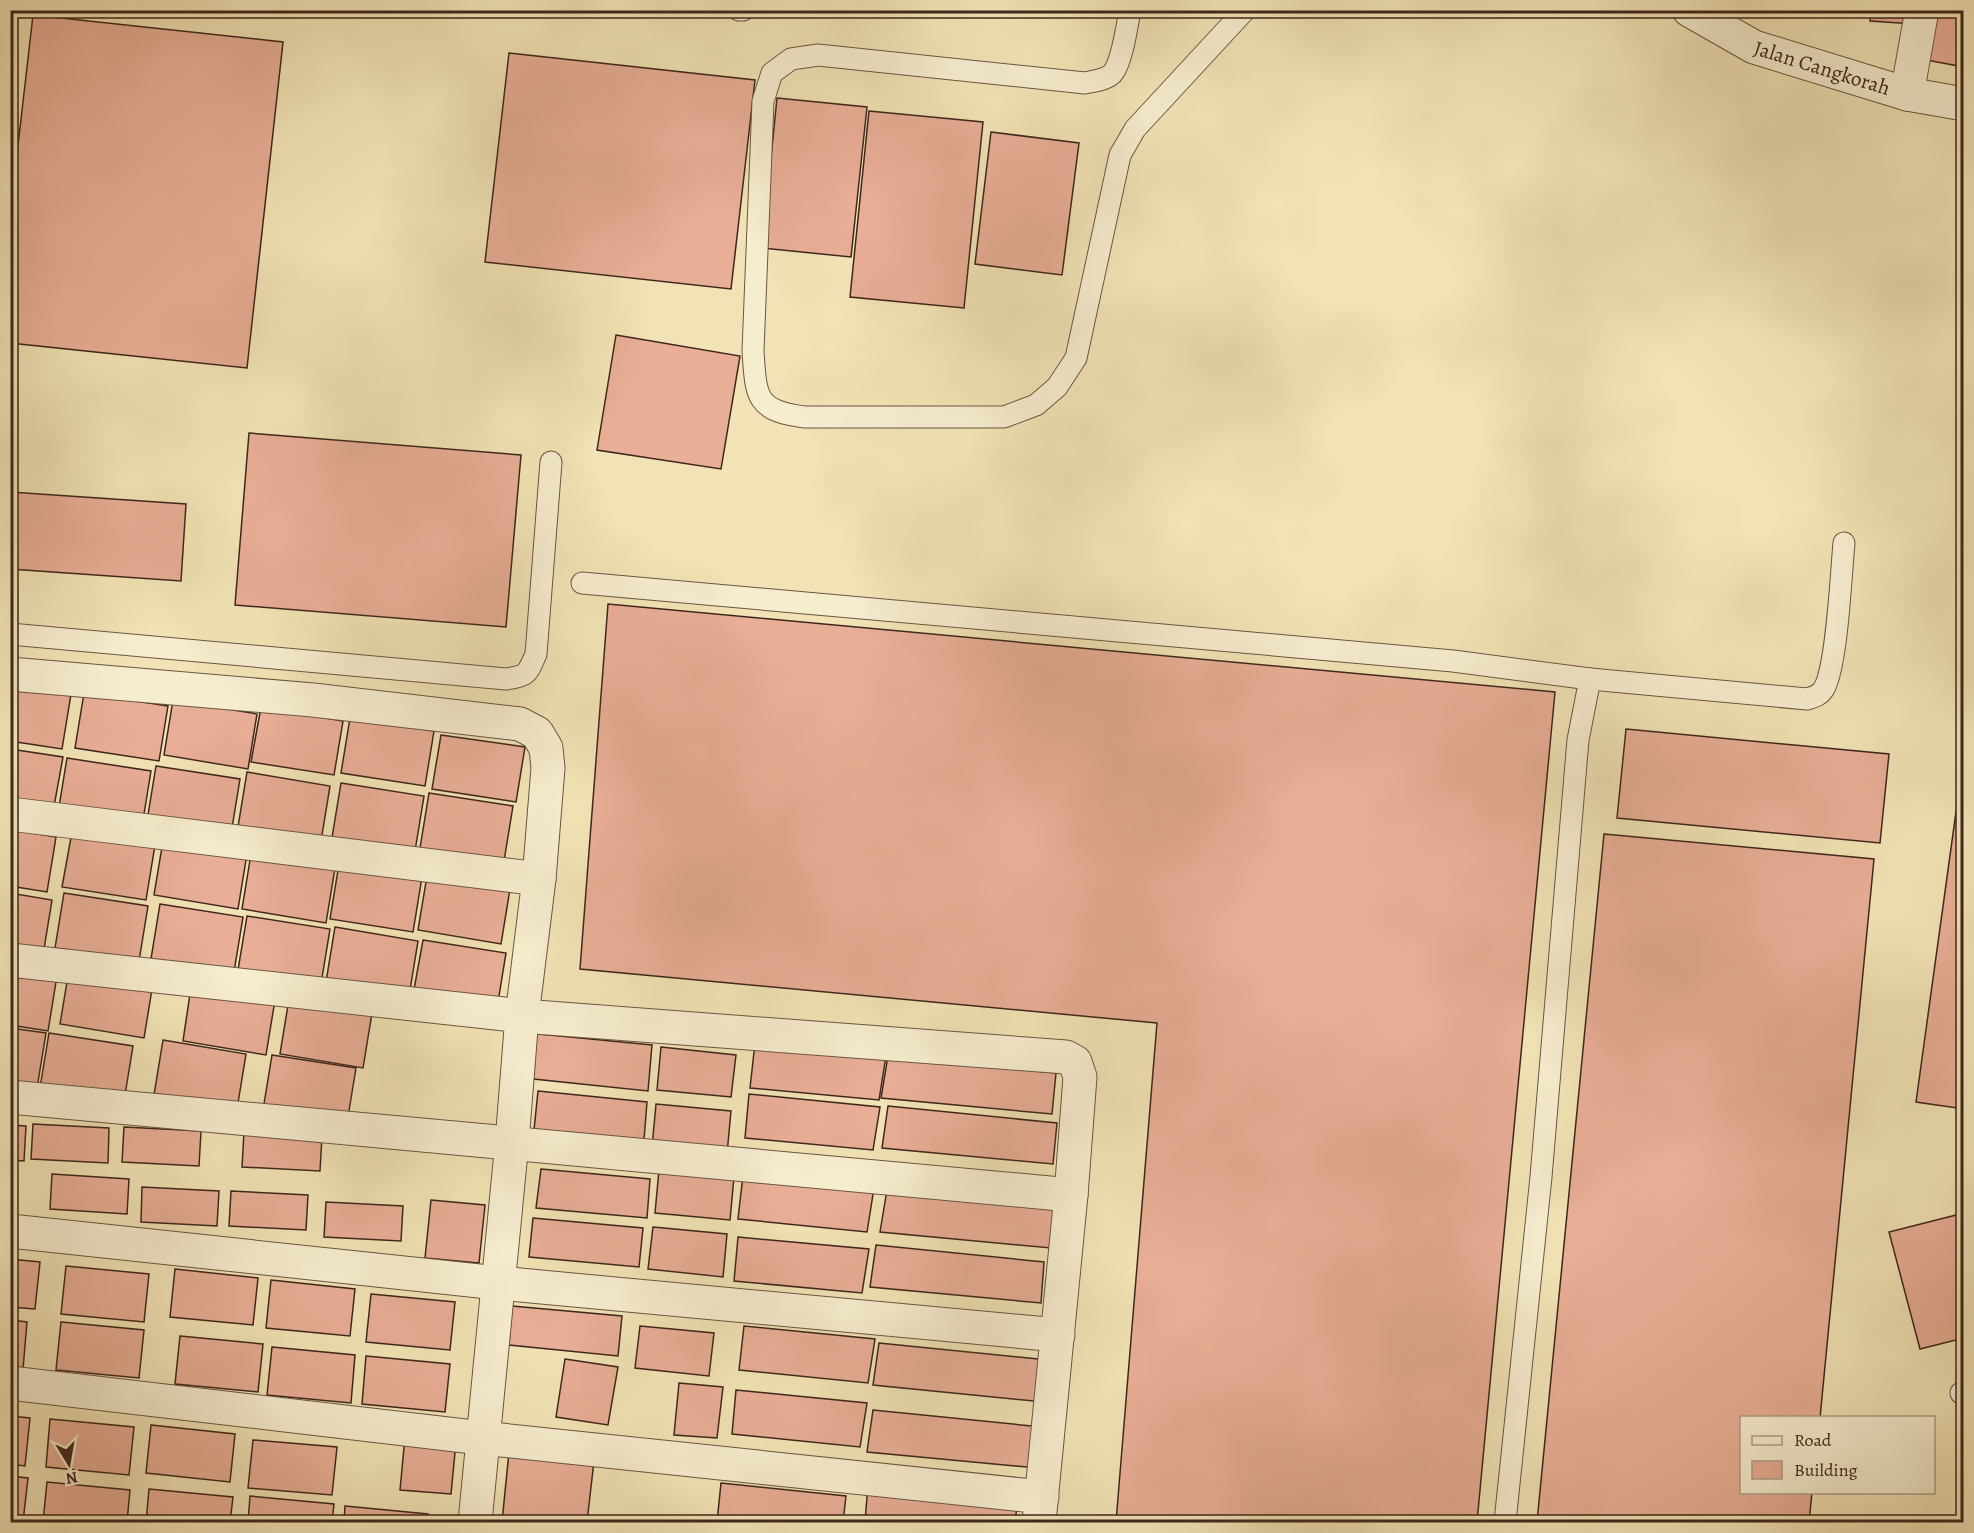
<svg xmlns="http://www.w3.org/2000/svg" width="1974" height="1533" font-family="Alegreya,serif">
<rect width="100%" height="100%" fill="#f1e3b5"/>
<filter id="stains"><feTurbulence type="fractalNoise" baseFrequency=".00333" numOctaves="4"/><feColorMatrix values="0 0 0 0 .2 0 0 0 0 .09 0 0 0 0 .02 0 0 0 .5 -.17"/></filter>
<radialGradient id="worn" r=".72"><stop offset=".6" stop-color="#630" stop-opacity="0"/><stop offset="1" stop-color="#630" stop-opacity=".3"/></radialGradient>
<g fill="#e8ae96" stroke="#3f261c" stroke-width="1.5">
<path d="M 1871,10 L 1915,10 L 1914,24 L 1870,21 Z"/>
<path d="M 1930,10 L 1964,10 L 1964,67 L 1921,59 Z"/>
<path d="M 33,15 L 283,42 L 247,368 L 10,343 L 10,215 Z"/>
<path d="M 509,53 L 755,80 L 731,289 L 485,262 Z"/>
<path d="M 777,98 L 867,107 L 851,257 L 762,248 Z"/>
<path d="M 869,111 L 983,122 L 964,308 L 850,297 Z"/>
<path d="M 991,132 L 1079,143 L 1062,275 L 975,264 Z"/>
<path d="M 616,335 L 740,356 L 721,469 L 597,450 Z"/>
<path d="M 249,433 L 521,455 L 506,627 L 235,605 Z"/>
<path d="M 10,492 L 186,504 L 181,581 L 10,569 Z"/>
<path d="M 608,604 L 1555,692 L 1477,1522 L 1116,1522 L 1157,1023 L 580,969 Z"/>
<path d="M 10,684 L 71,694 L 62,749 L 10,741 Z"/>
<path d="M 84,693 L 168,706 L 159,761 L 75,748 Z"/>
<path d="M 173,700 L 257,714 L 248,769 L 164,755 Z"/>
<path d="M 261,707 L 343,721 L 334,775 L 251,762 Z"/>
<path d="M 350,718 L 434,731 L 425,786 L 341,773 Z"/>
<path d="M 1626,729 L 1889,754 L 1880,843 L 1617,818 Z"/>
<path d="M 441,735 L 525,747 L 516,802 L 432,789 Z"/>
<path d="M 10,749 L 63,757 L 53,812 L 10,805 Z"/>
<path d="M 1964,754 L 1964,1109 L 1916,1102 Z"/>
<path d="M 67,758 L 151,771 L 142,826 L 58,813 Z"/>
<path d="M 156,766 L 240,779 L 231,834 L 147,821 Z"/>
<path d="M 247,772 L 330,786 L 321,841 L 238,827 Z"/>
<path d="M 341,783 L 424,796 L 415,851 L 332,838 Z"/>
<path d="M 429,793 L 513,806 L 504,861 L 420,848 Z"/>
<path d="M 10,829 L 56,837 L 47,892 L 10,886 Z"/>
<path d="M 72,832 L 155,845 L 146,900 L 62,887 Z"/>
<path d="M 1604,834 L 1874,859 L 1820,1418 L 1742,1418 L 1742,1492 L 1812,1492 L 1809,1522 L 1537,1522 Z"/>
<path d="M 163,841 L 247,854 L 238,909 L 154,895 Z"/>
<path d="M 251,854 L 335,868 L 326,923 L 242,909 Z"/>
<path d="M 339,864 L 422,877 L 413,932 L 330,919 Z"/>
<path d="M 427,876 L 510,889 L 501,944 L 418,930 Z"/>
<path d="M 10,893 L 52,900 L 43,955 L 10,950 Z"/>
<path d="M 64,893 L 148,906 L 139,961 L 55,948 Z"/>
<path d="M 160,904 L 243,917 L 234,972 L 151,959 Z"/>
<path d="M 247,916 L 330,929 L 321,984 L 238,970 Z"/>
<path d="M 335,927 L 418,941 L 409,996 L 326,982 Z"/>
<path d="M 423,940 L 506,953 L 497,1008 L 413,995 Z"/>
<path d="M 10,969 L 57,976 L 48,1031 L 10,1025 Z"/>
<path d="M 69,970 L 153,983 L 144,1038 L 60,1024 Z"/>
<path d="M 191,987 L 275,1000 L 266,1055 L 183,1041 Z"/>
<path d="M 289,999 L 372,1013 L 363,1068 L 280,1054 Z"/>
<path d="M 10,1028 L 46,1033 L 37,1088 L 10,1084 Z"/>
<path d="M 49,1033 L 133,1046 L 124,1101 L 40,1088 Z"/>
<path d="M 529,1033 L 652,1045 L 648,1091 L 524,1078 Z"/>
<path d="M 163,1040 L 246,1054 L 237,1109 L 154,1095 Z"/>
<path d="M 755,1043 L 886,1056 L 879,1100 L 750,1088 Z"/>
<path d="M 661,1047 L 736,1055 L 731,1097 L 657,1090 Z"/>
<path d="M 272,1055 L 356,1068 L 347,1123 L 263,1110 Z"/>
<path d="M 888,1056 L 1056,1073 L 1052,1114 L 881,1098 Z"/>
<path d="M 538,1091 L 647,1102 L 644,1140 L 534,1130 Z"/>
<path d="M 749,1094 L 880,1107 L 873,1150 L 745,1138 Z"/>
<path d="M 656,1104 L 731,1111 L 727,1154 L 652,1147 Z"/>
<path d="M 888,1106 L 1057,1123 L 1053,1164 L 882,1148 Z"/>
<path d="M 33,1124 L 109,1128 L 108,1163 L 31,1159 Z"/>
<path d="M 10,1125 L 26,1126 L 24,1161 L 10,1160 Z"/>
<path d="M 124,1127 L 201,1131 L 199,1166 L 122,1162 Z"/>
<path d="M 244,1132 L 322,1136 L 320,1171 L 242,1167 Z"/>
<path d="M 541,1169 L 650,1179 L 647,1218 L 536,1208 Z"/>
<path d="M 659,1170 L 734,1177 L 730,1220 L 655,1213 Z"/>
<path d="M 52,1174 L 129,1179 L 127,1214 L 50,1209 Z"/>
<path d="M 743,1175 L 874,1188 L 867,1232 L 738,1219 Z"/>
<path d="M 142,1187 L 219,1191 L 217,1226 L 141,1222 Z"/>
<path d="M 887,1190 L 1055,1206 L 1051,1248 L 880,1232 Z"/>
<path d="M 231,1191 L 308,1195 L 306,1230 L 229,1226 Z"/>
<path d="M 431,1200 L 485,1205 L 479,1263 L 425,1258 Z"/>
<path d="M 326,1202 L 403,1206 L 401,1241 L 324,1237 Z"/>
<path d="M 1964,1213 L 1964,1338 L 1920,1349 L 1889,1232 Z"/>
<path d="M 533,1218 L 643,1228 L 639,1267 L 529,1257 Z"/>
<path d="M 653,1227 L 727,1234 L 723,1277 L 648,1269 Z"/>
<path d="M 738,1237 L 869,1249 L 862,1293 L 734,1281 Z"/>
<path d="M 876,1245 L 1044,1262 L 1041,1303 L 870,1287 Z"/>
<path d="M 10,1259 L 40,1262 L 35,1309 L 10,1307 Z"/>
<path d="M 66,1266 L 149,1274 L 144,1322 L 61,1314 Z"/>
<path d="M 175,1269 L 258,1278 L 253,1325 L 170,1317 Z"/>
<path d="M 271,1280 L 355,1289 L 350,1336 L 266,1328 Z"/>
<path d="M 371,1294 L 455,1302 L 450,1350 L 366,1342 Z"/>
<path d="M 512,1306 L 622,1316 L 618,1356 L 509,1345 Z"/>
<path d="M 10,1320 L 27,1322 L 23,1369 L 10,1368 Z"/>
<path d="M 61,1322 L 144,1330 L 139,1378 L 56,1370 Z"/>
<path d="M 640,1326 L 714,1333 L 709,1376 L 635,1368 Z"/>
<path d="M 744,1326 L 875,1339 L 868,1383 L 739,1370 Z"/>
<path d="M 180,1336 L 263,1344 L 258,1392 L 175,1384 Z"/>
<path d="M 879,1343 L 1048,1360 L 1044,1402 L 873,1385 Z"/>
<path d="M 272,1347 L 355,1355 L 351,1403 L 267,1395 Z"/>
<path d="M 366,1356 L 450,1364 L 445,1412 L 362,1404 Z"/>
<path d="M 565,1359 L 618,1367 L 608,1425 L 556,1417 Z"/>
<path d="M 679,1383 L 723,1387 L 717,1438 L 674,1435 Z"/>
<path d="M 736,1390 L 867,1403 L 860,1447 L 732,1434 Z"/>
<path d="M 873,1410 L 1042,1427 L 1038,1468 L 867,1452 Z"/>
<path d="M 10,1416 L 30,1418 L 25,1466 L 10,1464 Z"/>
<path d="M 50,1419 L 134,1427 L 129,1475 L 46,1467 Z"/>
<path d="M 151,1425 L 235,1434 L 230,1482 L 146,1473 Z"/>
<path d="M 405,1437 L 456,1442 L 451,1494 L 400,1490 Z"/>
<path d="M 253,1440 L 337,1447 L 332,1495 L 248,1488 Z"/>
<path d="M 509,1452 L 594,1461 L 587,1522 L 502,1522 Z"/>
<path d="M 10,1476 L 28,1478 L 23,1522 L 10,1522 Z"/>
<path d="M 47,1482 L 130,1490 L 127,1522 L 43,1522 Z"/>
<path d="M 721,1483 L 846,1496 L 843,1522 L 717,1522 Z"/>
<path d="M 868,1485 L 1018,1499 L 1015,1522 L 865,1522 Z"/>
<path d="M 149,1489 L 233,1497 L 230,1522 L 146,1522 Z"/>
<path d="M 250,1496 L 334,1504 L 332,1522 L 248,1522 Z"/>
<path d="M 345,1506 L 428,1514 L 428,1522 L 344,1522 Z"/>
</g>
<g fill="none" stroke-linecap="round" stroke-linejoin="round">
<defs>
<g id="service">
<path d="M 739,10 L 743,10"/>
<path d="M 1130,10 C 1127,26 1122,63 1112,74 C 1105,80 1094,81 1085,83 L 818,55 L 791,59 L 772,73 L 763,101 L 753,351 C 756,396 755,411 805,417 L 1004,417 L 1036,405 L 1057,387 L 1076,358 L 1120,155 L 1135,129 L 1245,10"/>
<path d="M 582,583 L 1453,661 L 1590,679 L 1578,740 L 1541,1177 L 1505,1522"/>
<path d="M 10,634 L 506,679 C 528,676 527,674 536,654 L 551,462"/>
<path d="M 1590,679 L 1807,699 C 1813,697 1819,696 1823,690 C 1837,670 1841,573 1844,543"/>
<path d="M 1961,1393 L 1964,1392"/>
</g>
<g id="minor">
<path id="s1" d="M 1689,10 L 1754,47 L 1907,94 L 1964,104"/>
<path d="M 1907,94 L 1922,10"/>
<path d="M 10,674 L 313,700 L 520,724 L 537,733 L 546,748 L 548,768 L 539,879 L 522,1016 L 512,1142 L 475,1522"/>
<path d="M 10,814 L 539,879"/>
<path d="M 10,960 L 522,1016 L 1066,1057 L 1075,1062 L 1080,1077 L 1071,1195 L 1039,1522"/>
<path d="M 10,1097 L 1071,1195"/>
<path d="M 10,1231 L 498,1283 L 1058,1335"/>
<path d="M 10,1383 L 482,1438 L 1042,1497"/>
</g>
</defs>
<use href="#service" stroke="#6c5542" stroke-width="23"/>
<use href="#minor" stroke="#6c5542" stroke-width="35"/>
<use href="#service" stroke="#f6edcf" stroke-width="21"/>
<use href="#minor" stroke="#f6edcf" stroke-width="33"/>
</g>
<g text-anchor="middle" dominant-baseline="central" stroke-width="4.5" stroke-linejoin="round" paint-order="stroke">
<g font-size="21" fill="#3f261c" stroke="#f6edcf">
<text stroke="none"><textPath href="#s1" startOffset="146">Jalan Cangkorah</textPath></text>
</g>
</g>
<rect width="1974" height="1533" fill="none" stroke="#f1e3b5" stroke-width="36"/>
<rect x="12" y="12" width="1950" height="1509" fill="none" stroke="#3f261c" stroke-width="3"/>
<rect x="18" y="18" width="1938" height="1497" fill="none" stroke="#3f261c" stroke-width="1.5"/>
<rect x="1740" y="1416" width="195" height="78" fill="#f6edcf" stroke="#ad9d87" stroke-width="1.5"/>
<rect x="1752" y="1436" width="30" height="9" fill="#f6edcf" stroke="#ad9d87" stroke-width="1.5"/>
<text x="1794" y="1446" font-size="18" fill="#3f261c">Road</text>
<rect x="1752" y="1461" width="30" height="18" fill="#e8ae96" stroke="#ad9d87" stroke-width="1.5"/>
<text x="1794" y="1476" font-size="18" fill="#3f261c">Building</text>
<g transform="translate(69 1464) rotate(169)" stroke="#f6edcf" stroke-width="4.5" paint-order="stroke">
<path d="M0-4.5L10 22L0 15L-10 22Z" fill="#3f261c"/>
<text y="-9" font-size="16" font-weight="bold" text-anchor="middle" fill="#3f261c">N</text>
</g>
<rect width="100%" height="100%" filter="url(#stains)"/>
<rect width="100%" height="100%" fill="url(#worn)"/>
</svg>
